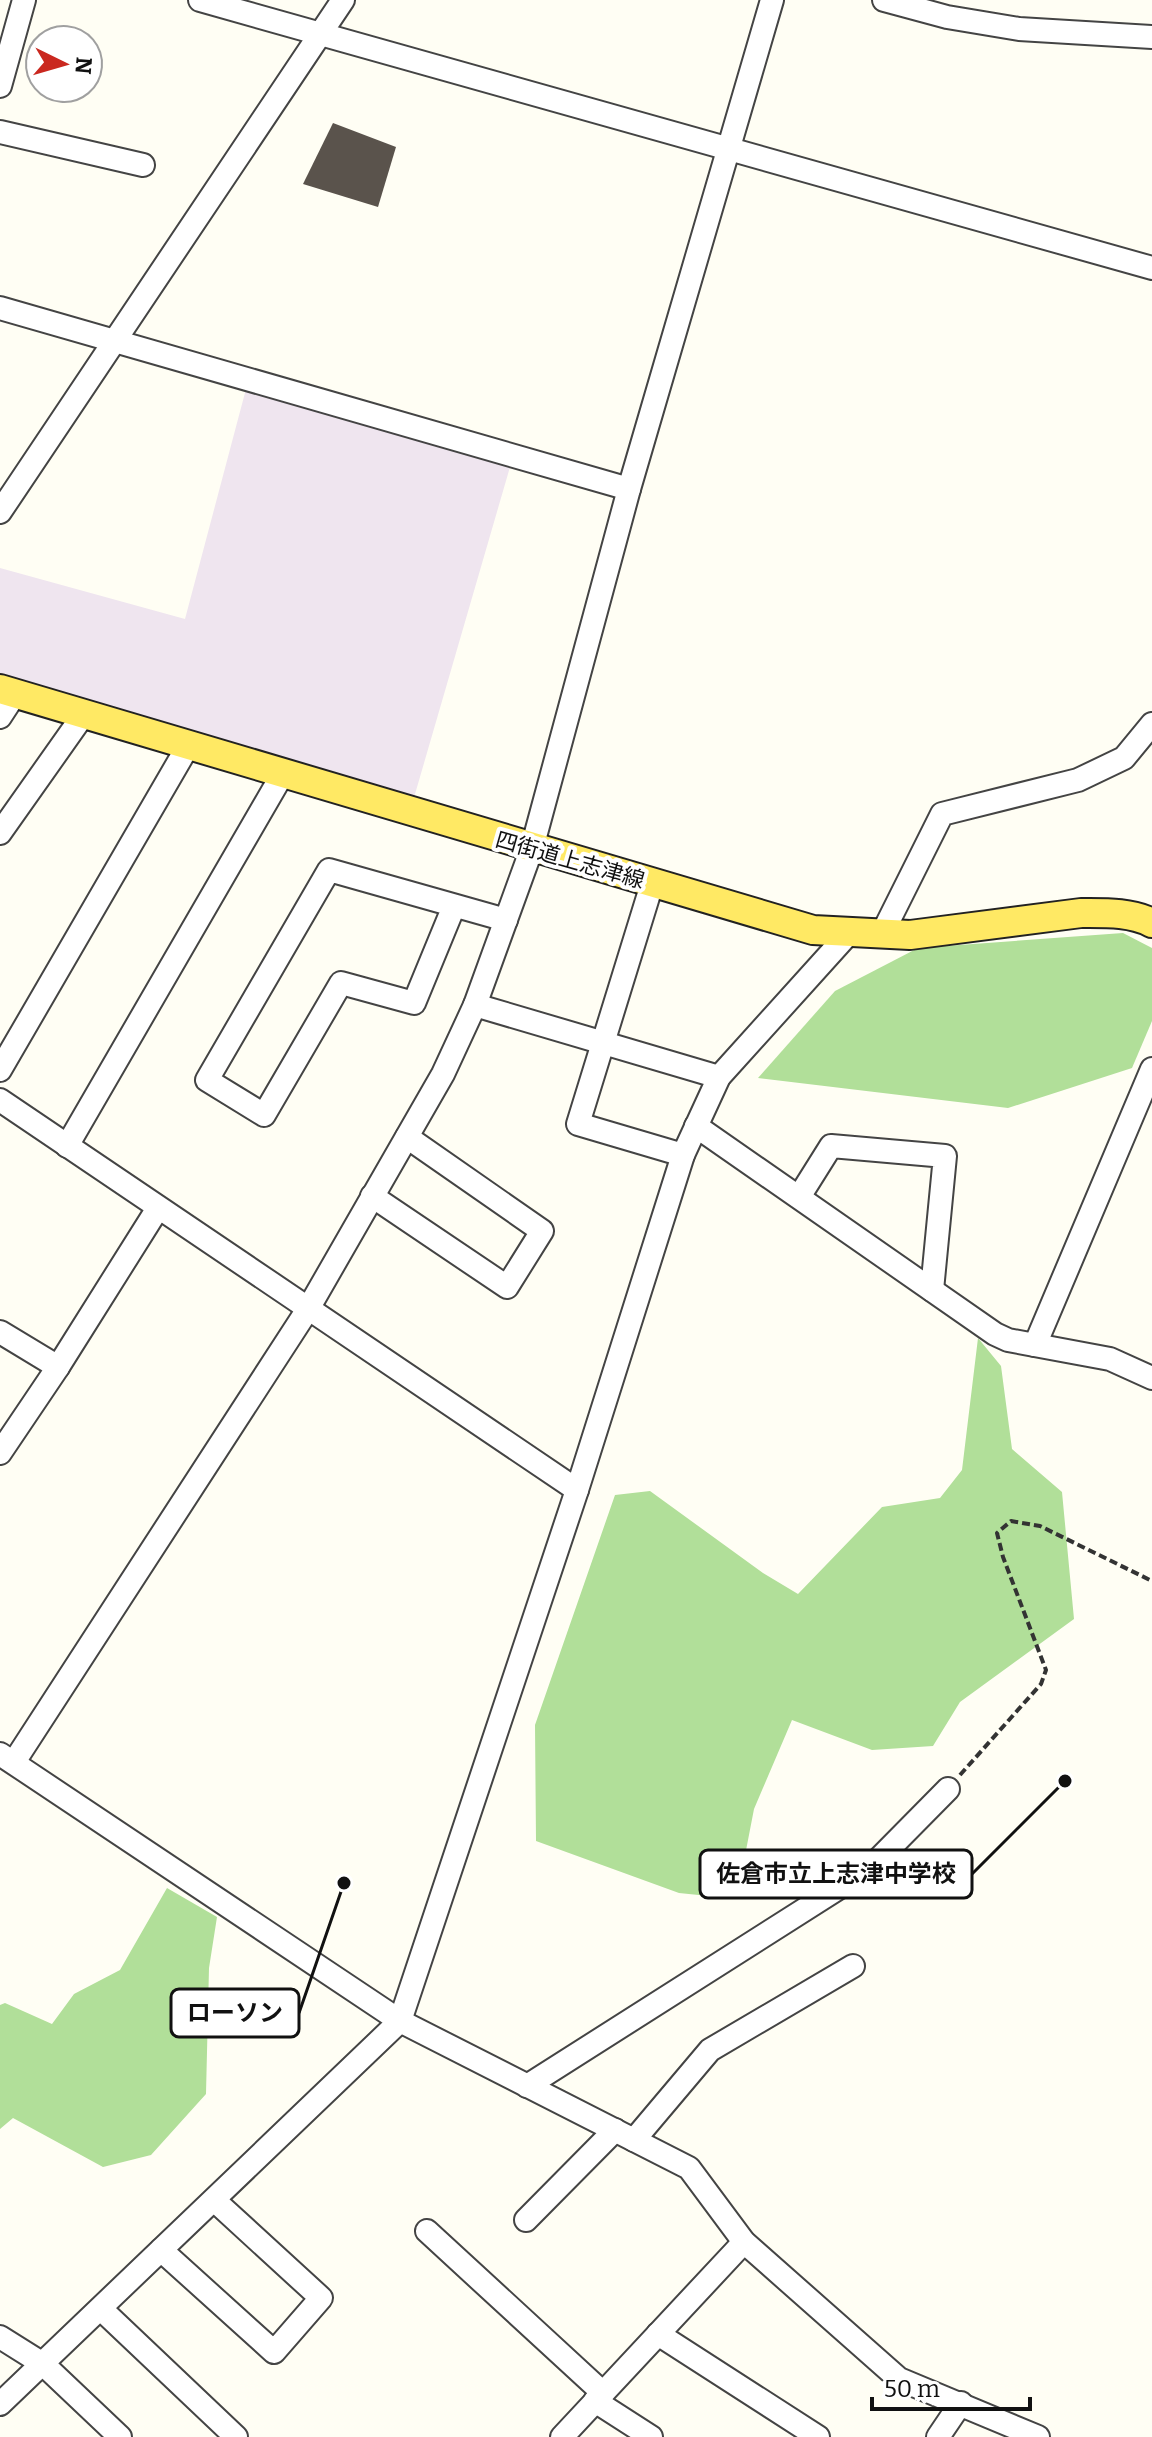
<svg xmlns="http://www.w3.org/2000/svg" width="1152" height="2437" font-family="Bitter,'Noto Sans JP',serif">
<rect width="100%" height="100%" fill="#fffef4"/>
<path fill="#efe5ef" d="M 246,389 L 510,467 L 413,801 L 0,676 L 0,568 L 185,619 Z"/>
<g fill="#b1df99">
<path d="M 1123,933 L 1152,948 L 1152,1021 L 1132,1068 L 1008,1108 L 758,1078 L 835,991 L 918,948 Z"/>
<path d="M 978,1338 L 1001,1366 L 1012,1449 L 1062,1492 L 1074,1619 L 960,1702 L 933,1746 L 872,1750 L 792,1720 L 754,1809 L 742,1871 L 718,1897 L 679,1893 L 536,1841 L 535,1725 L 615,1495 L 650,1491 L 763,1573 L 798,1594 L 882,1507 L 940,1498 L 962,1470 Z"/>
<path d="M 167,1888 L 217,1917 L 209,1968 L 206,2094 L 151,2155 L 103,2167 L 13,2118 L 0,2129 L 0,2005 L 5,2003 L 52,2024 L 74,1994 L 120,1970 Z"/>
</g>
<path fill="#5a534c" d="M 333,123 L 396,147 L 378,207 L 303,184 Z"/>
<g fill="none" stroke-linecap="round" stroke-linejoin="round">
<defs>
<g id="minor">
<path d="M 200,0 L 1152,268"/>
<path d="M 884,0 L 947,17 L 1019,29 L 1152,37"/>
<path d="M 0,86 L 24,0"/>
<path d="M 0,132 L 143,165"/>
<path d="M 0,308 L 629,489"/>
<path d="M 0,512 L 343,0"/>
<path d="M 0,717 L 15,694"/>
<path d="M 0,833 L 84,714"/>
<path d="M 652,884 L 578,1124 L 683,1155"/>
<path d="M 454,906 L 414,1003 L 341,983 L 264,1115 L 207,1080 L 329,870 L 506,920"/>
<path d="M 882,934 L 942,814 L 1078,780 L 1124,758 L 1152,724"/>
<path d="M 475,1005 L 719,1077"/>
<path d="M 0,1070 L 188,746"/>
<path d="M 0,1100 L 577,1490"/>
<path d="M 696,1126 L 995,1334 L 1008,1340 L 1110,1359 L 1152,1378"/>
<path d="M 67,1146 L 282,775"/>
<path d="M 372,1196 L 507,1287 L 542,1231 L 407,1137"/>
<path d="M 799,1197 L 831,1146 L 945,1156 L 932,1290"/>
<path d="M 0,1332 L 58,1367"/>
<path d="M 1035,1345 L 1152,1069"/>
<path d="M 0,1453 L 58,1367 L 158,1208"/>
<path d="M 0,1754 L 400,2021 L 689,2168 L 744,2242 L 899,2379 L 1038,2437"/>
<path d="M 14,1762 L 308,1309 L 443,1074 L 475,1005 L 532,848 L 629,489 L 772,0"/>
<path d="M 527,2086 L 870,1868 L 948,1789"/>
<path d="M 634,2140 L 710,2050 L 853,1966"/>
<path d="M 526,2220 L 615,2130"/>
<path d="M 427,2231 L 603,2393"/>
<path d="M 161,2250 L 274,2352 L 321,2298 L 214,2200"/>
<path d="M 101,2309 L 236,2437"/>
<path d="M 658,2334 L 818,2437"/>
<path d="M 0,2337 L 43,2364 L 120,2437"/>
<path d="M 595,2401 L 651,2437"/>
<path d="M 0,2404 L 400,2021 L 577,1490 L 683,1155 L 719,1077 L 849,933"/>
<path d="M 562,2437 L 744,2242"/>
<path d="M 938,2437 L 961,2403"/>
</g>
<path id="major" d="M 0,689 L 813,930 L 910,935 L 1081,913 C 1105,913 1131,912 1152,923"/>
</defs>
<use href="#minor" stroke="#444" stroke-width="26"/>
<use href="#major" stroke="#222" stroke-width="32"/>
<path stroke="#333" stroke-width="4" stroke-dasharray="8 4" stroke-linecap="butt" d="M 960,1775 L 1041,1684 L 1046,1670 L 1003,1557 L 997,1533 L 1011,1521 L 1040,1526 L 1152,1581"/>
<use href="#minor" stroke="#fff" stroke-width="22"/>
<use href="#major" stroke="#ffe964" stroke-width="28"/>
</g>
<g text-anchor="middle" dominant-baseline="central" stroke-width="8" stroke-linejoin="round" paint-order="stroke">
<g font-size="22" fill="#111" stroke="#fff">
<text transform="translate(570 860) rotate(16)">四街道上志津線</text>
</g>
</g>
<path fill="none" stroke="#111" stroke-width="3" d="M1065 1781L972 1874M344 1883L299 2013"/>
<g fill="#111" stroke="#fff" stroke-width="3">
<circle cx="1065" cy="1781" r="8"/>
<circle cx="344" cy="1883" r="8"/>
</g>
<g fill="#fff" stroke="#111" stroke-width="3">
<rect x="700" y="1850" width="272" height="48" rx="8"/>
<rect x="171" y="1989" width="128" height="48" rx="8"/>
</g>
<g font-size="24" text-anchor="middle" font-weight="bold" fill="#111">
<text x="836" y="1882">佐倉市立上志津中学校</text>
<text x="235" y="2021">ローソン</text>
</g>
<g transform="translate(64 64) rotate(95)"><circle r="38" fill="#ffffff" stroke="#a0a0a0" stroke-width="2"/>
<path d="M0-6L14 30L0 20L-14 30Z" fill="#ca281f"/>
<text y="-12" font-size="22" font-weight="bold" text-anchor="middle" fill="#111111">N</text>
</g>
<path d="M872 2397v12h158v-12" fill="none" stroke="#111111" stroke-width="4"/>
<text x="884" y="2397" font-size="24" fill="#111111" stroke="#ffffff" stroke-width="6" paint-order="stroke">50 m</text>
</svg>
